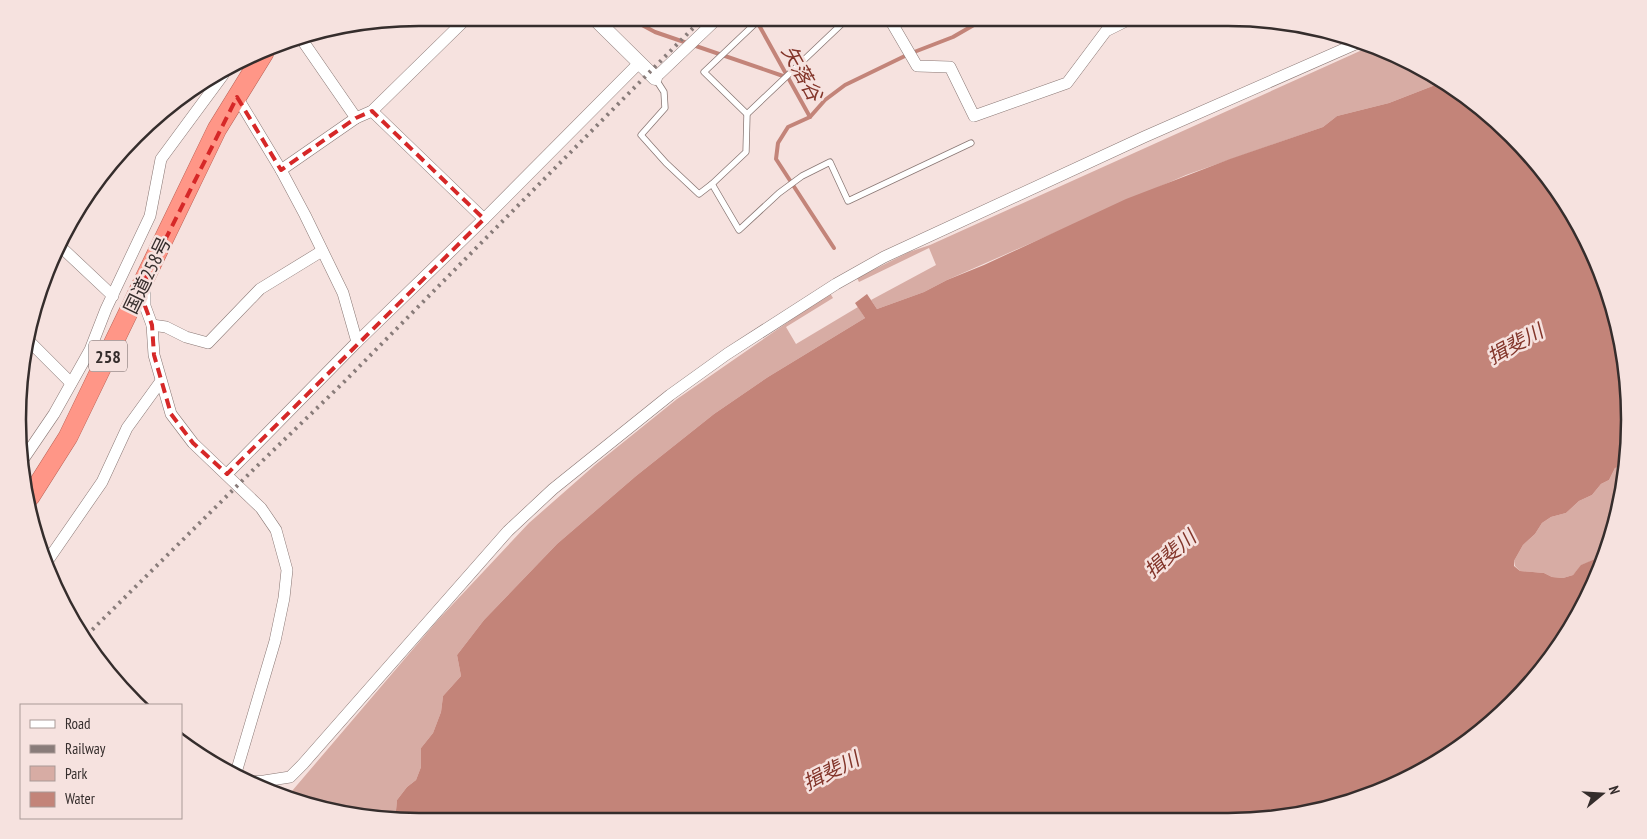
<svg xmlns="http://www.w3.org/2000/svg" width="1647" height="839" font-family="'PT Sans Narrow','Noto Sans JP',sans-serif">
<rect width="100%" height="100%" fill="#f6e2df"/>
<g fill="#d7aca4">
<path d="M 1371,46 L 1406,59 L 1443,82 L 1389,103 L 1337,116 L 1323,127 L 1186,175 L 947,280 L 924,292 L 877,309 L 871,300 L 936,265 L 929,248 L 859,282 L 857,278 L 909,252 L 930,245 Z"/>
<path d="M 830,293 L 833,298 L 786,327 L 796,344 L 858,307 L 865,318 L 768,377 L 714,414 L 636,476 L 557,544 L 484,620 L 457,655 L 461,676 L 443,696 L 441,712 L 433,733 L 421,748 L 421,767 L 416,780 L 407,787 L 397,800 L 395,821 L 316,808 L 261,787 L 275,786 L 279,792 L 292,791 L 437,621 L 529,523 L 595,465 L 677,399 Z"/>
<path d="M 1621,465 L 1625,465 L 1616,524 L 1604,555 L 1582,565 L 1573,575 L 1563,578 L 1552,577 L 1544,573 L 1520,571 L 1515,566 L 1514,561 L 1523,545 L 1535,534 L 1542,523 L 1551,517 L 1566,513 L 1579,501 L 1592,495 L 1601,484 L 1609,480 L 1615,468 Z"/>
</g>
<path fill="#c38479" d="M 1443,82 L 1472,101 L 1530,155 L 1576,219 L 1608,291 L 1626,367 L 1629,446 L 1625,465 L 1615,468 L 1609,480 L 1601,484 L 1592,495 L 1579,501 L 1566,513 L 1551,517 L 1542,523 L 1535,534 L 1523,545 L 1514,561 L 1514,566 L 1520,571 L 1544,573 L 1552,577 L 1563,578 L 1573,575 L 1581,565 L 1604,555 L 1588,598 L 1530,685 L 1451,754 L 1381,791 L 1280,818 L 395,821 L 397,800 L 407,787 L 416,780 L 421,767 L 421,748 L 433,733 L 441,712 L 443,696 L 461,676 L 457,655 L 484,620 L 557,544 L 636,476 L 714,414 L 768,377 L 865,318 L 855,303 L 867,294 L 877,309 L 924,292 L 947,280 L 984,265 L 1126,199 L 1230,159 L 1323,127 L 1337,116 L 1389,103 Z"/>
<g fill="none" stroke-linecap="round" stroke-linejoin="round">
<g stroke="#c38479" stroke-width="4">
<path d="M 629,18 L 655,32 L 786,77"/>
<path d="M 755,18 L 810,117"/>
<path d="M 834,248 L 776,159 L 778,143 L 788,127 L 810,117 L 825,100 L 845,85 L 909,54 L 953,37 L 979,22 L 982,18"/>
</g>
<defs>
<g id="service">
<path d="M 655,78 L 664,92 L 665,108 L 641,135 L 666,163 L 699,194 L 712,184 L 746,152 L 747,114 L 848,18"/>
<path d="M 747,114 L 704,72 L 761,18"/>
<path d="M 712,184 L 739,230 L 779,193 L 802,176 L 830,162 L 848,201 L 971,143"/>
</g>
<g id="minor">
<path d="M 889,18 L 917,66 L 950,67 L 974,116 L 1067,83 L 1106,31 L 1132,18"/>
<path d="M 300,37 L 356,118"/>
<path d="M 655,78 L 718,18"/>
<path d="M 237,97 L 281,170 L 305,215 L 343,293 L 357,342"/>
<path d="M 372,111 L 484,219"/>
<path d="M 281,170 L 356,118 L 372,111 L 467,18"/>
<path d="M 62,248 L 113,296"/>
<path d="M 145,285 L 145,306 L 152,325 L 154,355 L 171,414 L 193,443 L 261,508 L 276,530 L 287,570 L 284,598 L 275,641 L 235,776"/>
<path d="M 152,325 L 166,327 L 186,337 L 208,343 L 260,289 L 322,251"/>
<path d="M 29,341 L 71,383"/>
<path d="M 22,461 L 54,414 L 90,350 L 106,309 L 150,216 L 161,159 L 223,75"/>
<path d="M 227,474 L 357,342 L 484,219 L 639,63"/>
<path d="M 46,563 L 102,482 L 127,428 L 161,381"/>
<path d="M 246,782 L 264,781 L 290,777 L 303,764 L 508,531 L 553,489 L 670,395 L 727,354 L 836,284 L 884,257 L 1144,137 L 1360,42"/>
</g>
<path id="tertiary" d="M 594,18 L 655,78"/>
<path id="trunk" d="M 30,497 L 68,437 L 217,129 L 264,53"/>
</defs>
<use href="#service" stroke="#897774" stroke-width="7"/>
<use href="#minor" stroke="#897774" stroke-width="12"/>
<use href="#tertiary" stroke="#897774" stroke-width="15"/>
<use href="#trunk" stroke="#b86054" stroke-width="20"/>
<use href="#service" stroke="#fff" stroke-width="5.5"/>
<use href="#minor" stroke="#fff" stroke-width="11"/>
<use href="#tertiary" stroke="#fff" stroke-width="14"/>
<use href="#trunk" stroke="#ff9687" stroke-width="19"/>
<path stroke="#897c7a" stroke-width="4" stroke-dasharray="2.5 5" stroke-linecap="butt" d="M 87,635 L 253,470 L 345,381 L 703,18"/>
</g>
<path fill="none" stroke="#d62828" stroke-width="4" stroke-dasharray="10 6" stroke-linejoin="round" d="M 237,97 L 281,170 L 356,118 L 372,111 L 484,219 L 227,474 L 193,443 L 171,414 L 154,355 L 152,325 L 145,306 L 145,280 Z"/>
<g text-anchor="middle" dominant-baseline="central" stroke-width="5" stroke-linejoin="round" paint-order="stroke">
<rect fill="#f6e2df" stroke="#6f6362" stroke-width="1" x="89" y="340.5" width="38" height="31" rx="4"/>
<g font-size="18" font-weight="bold" fill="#352d2c">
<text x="108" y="356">258</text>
</g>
<g font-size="19" fill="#352d2c" stroke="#f6e2df">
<text transform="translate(147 275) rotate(-64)">国道258号</text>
</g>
<g font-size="20" font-style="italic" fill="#83352a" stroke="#f6e2df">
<text transform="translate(802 73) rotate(61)">矢落谷</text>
<text transform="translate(1515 344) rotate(-29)">揖斐川</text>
<text transform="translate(1170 554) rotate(-41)">揖斐川</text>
<text transform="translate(831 771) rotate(-27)">揖斐川</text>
</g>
</g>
<path d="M0 0H1647V839H0ZM419 26H1228A393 393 0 0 1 1621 419V420A393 393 0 0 1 1228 813H419A393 393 0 0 1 26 420V419A393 393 0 0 1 419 26Z" fill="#f6e2df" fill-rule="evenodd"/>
<path fill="none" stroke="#352d2c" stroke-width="2.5" d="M419 26H1228A393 393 0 0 1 1621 419V420A393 393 0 0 1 1228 813H419A393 393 0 0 1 26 420V419A393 393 0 0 1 419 26Z"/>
<rect x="20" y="704" width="162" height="115" fill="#f6e2df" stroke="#a99a97"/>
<rect x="30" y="720" width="25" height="8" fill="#ffffff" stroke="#a99a97"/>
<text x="65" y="729" font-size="15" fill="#352d2c">Road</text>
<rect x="30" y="745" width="25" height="8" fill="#897c7a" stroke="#a99a97"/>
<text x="65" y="754" font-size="15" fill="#352d2c">Railway</text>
<rect x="30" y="766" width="25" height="15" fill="#d7aca4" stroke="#a99a97"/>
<text x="65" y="779" font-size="15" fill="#352d2c">Park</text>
<rect x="30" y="792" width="25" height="15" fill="#c38479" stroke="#a99a97"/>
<text x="65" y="804" font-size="15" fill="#352d2c">Water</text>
<g transform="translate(1602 794) rotate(72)" stroke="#f6e2df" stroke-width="4" paint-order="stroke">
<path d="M0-4L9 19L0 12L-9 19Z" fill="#352d2c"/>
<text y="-8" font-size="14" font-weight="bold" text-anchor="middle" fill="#352d2c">N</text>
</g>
</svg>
